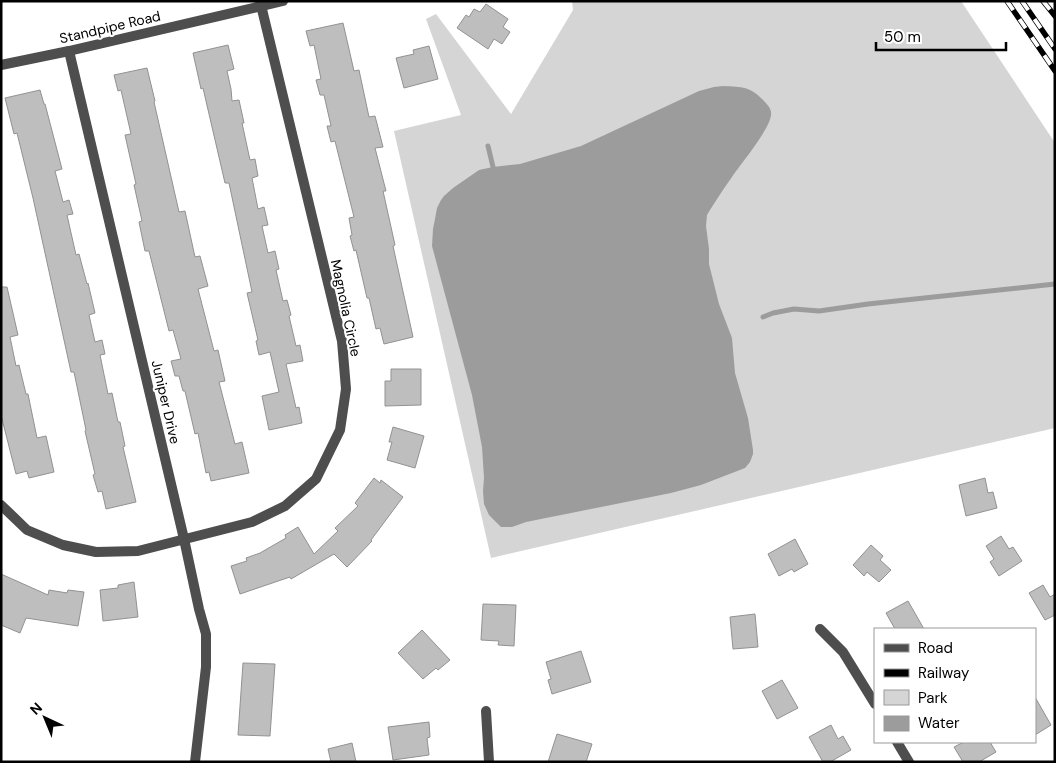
<svg xmlns="http://www.w3.org/2000/svg" width="1056" height="763" font-family="'DM Sans',sans-serif">
<rect width="100%" height="100%" fill="#fff"/>
<path fill="#d5d5d5" d="M 572,1 L 961,1 L 1055,143 L 1055,428 L 491,558 L 394,131 L 461,115 L 426,19 L 436,14 L 511,114 L 573,10 Z"/>
<path fill="#9c9c9c" d="M 723,86 C 743,87 750,86 765,102 C 768,106 772,109 771,115 C 770,129 740,165 732,177 C 724,188 717,199 710,210 L 707,215 L 706,226 L 709,249 L 709,264 L 719,304 L 732,338 L 735,373 L 748,418 L 753,450 L 753,454 L 750,462 L 745,468 L 701,485 L 671,493 L 526,522 L 512,527 L 501,527 L 489,515 L 484,504 L 483,491 L 484,478 L 482,447 L 472,395 L 432,246 L 433,229 L 435,219 L 437,208 L 441,200 L 444,196 L 453,188 L 479,170 L 493,167 L 520,164 L 581,146 L 699,91 L 714,87 Z"/>
<g fill="none" stroke-linecap="round" stroke-linejoin="round">
<g stroke="#9c9c9c" stroke-width="5">
<path d="M 488,146 L 493,167"/>
<path d="M 763,317 L 773,313 L 794,309 L 819,311 L 868,304 L 1055,284"/>
</g>
</g>
<g fill="#bebebe" stroke="#929292">
<path d="M 486,4 L 508,19 L 503,27 L 510,32 L 502,44 L 494,39 L 488,49 L 457,28 L 466,15 L 469,17 L 474,9 L 480,12 Z"/>
<path d="M 343,23 L 354,71 L 359,70 L 369,117 L 375,116 L 383,147 L 375,148 L 386,191 L 383,191 L 395,245 L 393,246 L 413,337 L 384,344 L 380,328 L 376,329 L 369,298 L 367,298 L 356,250 L 354,251 L 350,236 L 352,235 L 349,218 L 354,217 L 335,141 L 331,142 L 327,126 L 331,126 L 324,95 L 320,95 L 316,80 L 321,79 L 314,45 L 310,46 L 306,31 Z"/>
<path d="M 228,45 L 234,69 L 227,71 L 231,89 L 232,101 L 239,100 L 244,123 L 242,123 L 250,160 L 255,159 L 258,176 L 252,178 L 258,209 L 264,207 L 268,225 L 262,226 L 268,253 L 275,251 L 279,269 L 276,270 L 283,301 L 287,300 L 291,315 L 289,316 L 296,346 L 300,345 L 303,361 L 286,364 L 296,408 L 299,407 L 302,423 L 269,430 L 262,396 L 279,392 L 270,352 L 259,355 L 256,341 L 258,340 L 247,293 L 252,292 L 229,183 L 225,183 L 203,88 L 201,89 L 193,53 Z"/>
<path d="M 429,46 L 438,79 L 404,88 L 396,58 L 414,54 L 413,50 Z"/>
<path d="M 147,68 L 155,101 L 154,102 L 179,212 L 185,211 L 195,257 L 200,256 L 208,286 L 198,289 L 214,351 L 218,350 L 225,381 L 219,382 L 235,444 L 242,442 L 249,473 L 211,481 L 209,472 L 206,473 L 198,433 L 195,434 L 185,391 L 183,391 L 179,376 L 175,376 L 171,361 L 181,359 L 173,330 L 169,331 L 149,251 L 145,251 L 139,222 L 142,221 L 134,185 L 136,184 L 125,135 L 131,134 L 121,90 L 118,91 L 114,75 Z"/>
<path d="M 40,90 L 44,104 L 45,104 L 62,169 L 55,171 L 63,202 L 69,200 L 73,214 L 67,215 L 76,255 L 79,254 L 87,284 L 88,283 L 95,313 L 89,315 L 95,342 L 102,340 L 105,354 L 100,355 L 108,394 L 112,393 L 118,422 L 120,422 L 125,446 L 123,447 L 136,502 L 106,509 L 102,491 L 98,492 L 93,475 L 95,474 L 85,431 L 86,430 L 74,372 L 71,372 L 33,198 L 17,133 L 14,134 L 5,98 Z"/>
<path d="M 1,287 L 7,287 L 18,335 L 10,337 L 16,366 L 19,365 L 26,394 L 28,394 L 37,438 L 46,436 L 54,472 L 29,478 L 27,471 L 16,474 L 1,415 Z"/>
<path d="M 391,369 L 421,369 L 421,405 L 385,406 L 385,381 L 391,381 Z"/>
<path d="M 393,427 L 424,436 L 415,468 L 387,460 L 392,442 L 389,442 Z"/>
<path d="M 374,478 L 380,483 L 381,480 L 403,497 L 371,540 L 372,541 L 347,567 L 334,554 L 291,579 L 290,577 L 240,594 L 231,566 L 247,561 L 246,558 L 260,553 L 286,538 L 285,535 L 298,527 L 314,554 L 338,531 L 335,528 L 358,506 L 355,503 Z"/>
<path d="M 985,478 L 988,493 L 993,492 L 997,508 L 966,516 L 959,485 Z"/>
<path d="M 1001,536 L 1009,549 L 1013,547 L 1022,561 L 999,576 L 990,562 L 994,559 L 986,546 Z"/>
<path d="M 795,539 L 808,564 L 794,572 L 792,569 L 779,576 L 768,554 Z"/>
<path d="M 871,545 L 883,556 L 880,560 L 891,570 L 879,582 L 867,572 L 864,576 L 853,565 Z"/>
<path d="M 1,574 L 48,595 L 49,590 L 67,593 L 68,590 L 84,592 L 78,626 L 26,618 L 20,633 L 1,625 Z"/>
<path d="M 134,582 L 138,617 L 103,621 L 100,590 L 118,588 L 118,585 Z"/>
<path d="M 1043,585 L 1050,597 L 1055,594 L 1055,615 L 1045,620 L 1029,593 Z"/>
<path d="M 908,601 L 924,629 L 895,629 L 886,613 Z"/>
<path d="M 483,604 L 516,605 L 514,646 L 498,645 L 499,641 L 481,640 Z"/>
<path d="M 755,614 L 758,647 L 733,649 L 730,617 Z"/>
<path d="M 422,630 L 450,660 L 438,670 L 436,668 L 423,679 L 398,653 Z"/>
<path d="M 581,651 L 591,682 L 552,694 L 548,680 L 551,679 L 546,662 Z"/>
<path d="M 243,663 L 275,664 L 270,736 L 238,735 Z"/>
<path d="M 782,680 L 798,708 L 777,719 L 762,691 Z"/>
<path d="M 1035,697 L 1051,725 L 1035,735 Z"/>
<path d="M 429,722 L 430,737 L 427,738 L 429,755 L 393,760 L 388,727 Z"/>
<path d="M 831,725 L 838,739 L 843,736 L 851,750 L 830,762 L 823,762 L 809,737 Z"/>
<path d="M 557,734 L 592,744 L 586,762 L 548,762 Z"/>
<path d="M 964,742 L 990,742 L 996,752 L 979,762 L 963,762 L 954,747 Z"/>
<path d="M 352,743 L 356,762 L 331,762 L 328,749 Z"/>
</g>
<g fill="none" stroke-linecap="round" stroke-linejoin="round">
<g stroke="#4e4e4e" stroke-width="10">
<path d="M 69,51 L 184,539 L 199,609 L 206,634 L 206,667 L 195,762"/>
<path d="M 1,65 L 69,51 L 283,1"/>
<path d="M 1,505 L 27,530 L 63,545 L 96,552 L 138,551 L 252,522 L 285,506 L 316,479 L 340,430 L 346,389 L 342,341 L 260,1"/>
<path d="M 820,629 L 843,652 L 875,704"/>
<path d="M 486,711 L 489,762"/>
<path d="M 897,742 L 909,762"/>
</g>
<defs>
<g id="rail">
<path d="M 1007,1 L 1055,71"/>
<path d="M 1022,1 L 1055,49"/>
<path d="M 1043,1 L 1055,16"/>
</g>
</defs>
<use href="#rail" stroke="#000" stroke-width="5.5"/>
<use href="#rail" stroke="#fff" stroke-width="4" stroke-dasharray="11" stroke-linecap="butt"/>
</g>
<g text-anchor="middle" dominant-baseline="central" stroke-width="4" stroke-linejoin="round" paint-order="stroke">
<g font-size="14" fill="#000" stroke="#fff">
<text transform="translate(110 27) rotate(-13)">Standpipe Road</text>
<text transform="translate(346 308) rotate(78)">Magnolia Circle</text>
<text transform="translate(166 402) rotate(77)">Juniper Drive</text>
</g>
</g>
<rect width="1056" height="763" fill="none" stroke="#000000" stroke-width="5"/>
<rect x="874" y="628" width="162" height="115" fill="#ffffff" stroke="#999999"/>
<rect x="884" y="644" width="25" height="8" fill="#4e4e4e" stroke="#999999"/>
<text x="918" y="653" font-size="15" fill="#000000">Road</text>
<rect x="884" y="669" width="25" height="8" fill="#000000" stroke="#999999"/>
<text x="918" y="678" font-size="15" fill="#000000">Railway</text>
<rect x="884" y="690" width="25" height="15" fill="#d5d5d5" stroke="#999999"/>
<text x="918" y="703" font-size="15" fill="#000000">Park</text>
<rect x="884" y="716" width="25" height="15" fill="#9c9c9c" stroke="#999999"/>
<text x="918" y="728" font-size="15" fill="#000000">Water</text>
<g transform="translate(45 718) rotate(316)" stroke="#ffffff" stroke-width="4" paint-order="stroke">
<path d="M0-4L9 19L0 12L-9 19Z" fill="#000000"/>
<text y="-8" font-size="14" font-weight="bold" text-anchor="middle" fill="#000000">N</text>
</g>
<path d="M876 42v8h130v-8" fill="none" stroke="#000000" stroke-width="2.5"/>
<text x="884" y="42" font-size="15" fill="#000000" stroke="#ffffff" stroke-width="4" paint-order="stroke">50 m</text>
</svg>
